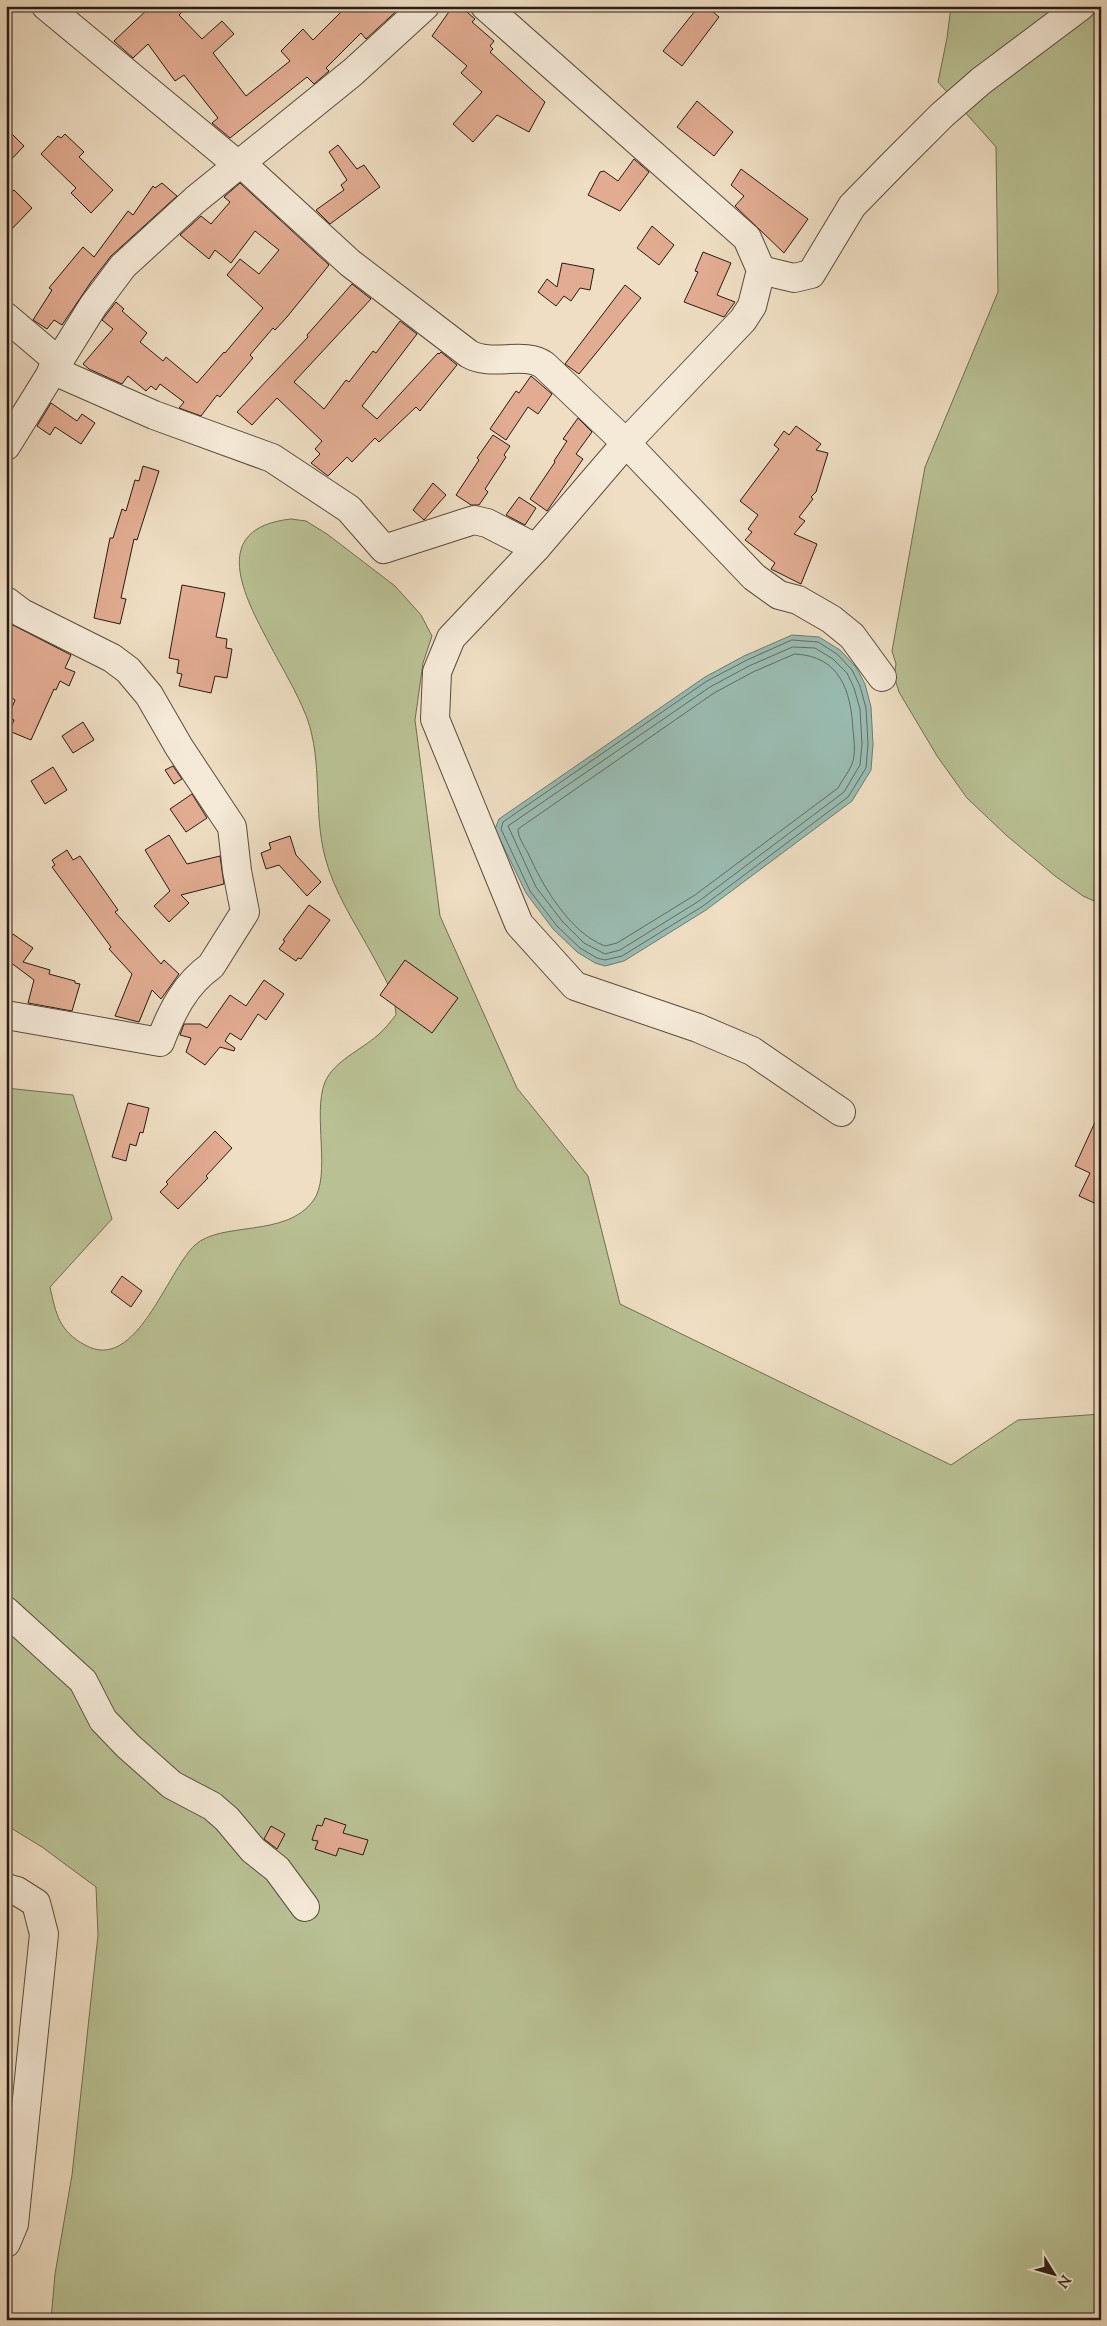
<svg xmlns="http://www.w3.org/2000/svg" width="1107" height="2326" font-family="'Sorts Mill Goudy',serif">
<rect width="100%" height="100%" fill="#efdec3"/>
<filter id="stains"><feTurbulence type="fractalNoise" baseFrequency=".004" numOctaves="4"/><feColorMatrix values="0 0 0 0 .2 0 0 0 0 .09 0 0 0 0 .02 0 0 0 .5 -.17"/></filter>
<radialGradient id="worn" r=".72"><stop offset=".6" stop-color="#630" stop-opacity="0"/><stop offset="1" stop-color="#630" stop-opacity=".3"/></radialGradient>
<g fill="#b9c194" stroke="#706e54">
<path d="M 951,6 L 1101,6 L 1101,904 L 1083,896 L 1055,876 L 1006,835 L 967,798 L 937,756 L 899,692 L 894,676 L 896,664 L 892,651 L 925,467 L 998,292 L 996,147 L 938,82 L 947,38 Z"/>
<path d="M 291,519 L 306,521 L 327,534 L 395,586 L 421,615 L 432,636 L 423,663 L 415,720 L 440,916 L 517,1088 L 588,1176 L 620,1304 L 951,1465 L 1018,1420 L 1101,1414 L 1101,2320 L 51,2320 L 55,2274 L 72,2175 L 98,1935 L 96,1887 L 42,1847 L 6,1825 L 6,1088 L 73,1095 L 112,1219 L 50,1287 C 56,1314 59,1331 85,1345 C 136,1374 167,1271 195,1245 C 221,1221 286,1238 313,1201 C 332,1176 312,1114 325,1082 C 334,1061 361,1050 378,1035 C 385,1029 390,1022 396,1015 C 395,993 383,975 373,956 C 356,925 334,892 325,857 C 313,811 323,763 307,718 C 297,692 282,668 269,643 C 244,596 208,528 291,519 Z"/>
</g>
<path fill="#9abcb2" stroke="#6c7c72" d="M 792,635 L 819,637 L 840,650 L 856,667 L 865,684 L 871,707 L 873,744 L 871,770 L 852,801 L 706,910 L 624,961 L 605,966 L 595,963 L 577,952 L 553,929 L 526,893 L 495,829 L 499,819 L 705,677 L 744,656 Z"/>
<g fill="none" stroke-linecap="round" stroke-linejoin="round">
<g stroke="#616c62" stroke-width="1">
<path d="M 792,640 L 818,642 L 837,654 L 852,670 L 860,686 L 866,708 L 868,744 L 866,768 L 848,797 L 703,906 L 622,956 L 605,960 L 597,958 L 580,948 L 557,926 L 530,891 L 501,829 L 503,822 L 707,681 L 747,660 Z"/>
<path d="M 793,647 L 815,648 L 833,659 L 847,673 L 854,688 L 860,709 L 862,744 L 860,765 L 844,792 L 699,901 L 620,950 L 605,954 L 584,943 L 562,921 L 536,887 L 508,826 L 710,687 L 749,666 Z"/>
<path d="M 795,654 C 840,656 851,691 853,730 C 854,740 856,754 852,764 C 849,772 842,780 838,788 L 695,895 L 617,943 L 605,946 C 570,933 542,885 528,853 C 524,846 518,837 518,829 L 714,693 L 753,672 Z"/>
</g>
</g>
<g fill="#e2ac92" stroke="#281b13">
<path d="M 151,6 L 188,6 L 179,15 L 202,39 L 222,21 L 234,34 L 213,53 L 246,96 L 290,61 L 281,51 L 303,29 L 313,40 L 347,6 L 402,6 L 366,39 L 361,33 L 326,68 L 329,71 L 314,84 L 307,77 L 230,138 L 212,123 L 218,118 L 184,75 L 175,81 L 148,44 L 133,58 L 114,41 Z"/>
<path d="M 453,6 L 460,6 L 475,19 L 472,22 L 494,41 L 490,46 L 493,49 L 490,52 L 545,102 L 529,132 L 497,115 L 473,142 L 453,124 L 482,92 L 461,73 L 467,66 L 432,36 Z"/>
<path d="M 699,6 L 706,6 L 719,17 L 682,66 L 663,51 Z"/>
<path d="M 697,101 L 733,132 L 714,156 L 677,127 Z"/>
<path d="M 6,128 L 24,146 L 6,165 Z"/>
<path d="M 65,134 L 84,152 L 79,157 L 113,190 L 91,213 L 71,193 L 76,188 L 41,154 L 58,136 L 61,138 Z"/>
<path d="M 338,145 L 357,169 L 364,165 L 380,187 L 330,224 L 316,210 L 344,190 L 341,185 L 347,180 L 329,152 Z"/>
<path d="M 634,159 L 649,172 L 620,211 L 588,195 L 600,172 L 604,171 L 618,181 Z"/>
<path d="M 741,169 L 808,219 L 784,253 L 735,206 L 744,196 L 731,185 Z"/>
<path d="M 162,183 L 177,196 L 111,256 L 91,282 L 62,325 L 54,320 L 47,329 L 33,320 L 52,290 L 49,288 L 83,247 L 94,257 L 128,211 L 133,215 L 153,186 L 155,188 Z"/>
<path d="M 240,183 L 329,265 L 287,317 L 275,330 L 273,328 L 250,355 L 253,358 L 220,397 L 217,395 L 201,416 L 179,408 L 184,402 L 160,384 L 156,390 L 151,386 L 146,391 L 128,376 L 122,384 L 89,369 L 83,364 L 113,329 L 102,320 L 116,302 L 124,309 L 122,311 L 147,333 L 140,342 L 163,361 L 166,357 L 197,383 L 224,352 L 225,353 L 263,308 L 227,275 L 240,259 L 259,274 L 279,250 L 255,231 L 231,263 L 215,250 L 209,259 L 180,235 L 201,216 L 211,224 L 230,202 L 224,197 Z"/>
<path d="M 14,190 L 32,208 L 6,235 L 6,197 Z"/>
<path d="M 652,226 L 674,245 L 659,265 L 637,248 Z"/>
<path d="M 703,252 L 731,263 L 717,295 L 735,302 L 724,317 L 684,302 L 698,272 L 695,271 Z"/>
<path d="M 562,263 L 594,269 L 590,290 L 580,288 L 571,301 L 564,296 L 556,306 L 538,292 L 547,279 L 557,287 Z"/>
<path d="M 352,284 L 371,299 L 294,382 L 324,409 L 346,380 L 349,382 L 373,351 L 376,353 L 400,321 L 417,334 L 362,406 L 377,419 L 438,353 L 439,354 L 441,352 L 457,365 L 420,411 L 416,407 L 379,442 L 375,438 L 352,462 L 347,457 L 328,476 L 311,463 L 320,454 L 315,449 L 322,441 L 277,398 L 252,425 L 237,412 L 308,337 L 307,335 Z"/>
<path d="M 625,285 L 641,298 L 579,374 L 565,364 Z"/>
<path d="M 531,376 L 552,394 L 538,414 L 528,407 L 506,440 L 490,429 L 516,391 L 519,393 Z"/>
<path d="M 51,403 L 77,421 L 82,414 L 95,423 L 81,444 L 55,427 L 50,435 L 37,426 Z"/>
<path d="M 578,418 L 592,432 L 576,454 L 583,459 L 547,511 L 530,499 L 555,462 L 554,461 L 567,441 L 563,439 Z"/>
<path d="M 796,426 L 821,444 L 816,450 L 828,453 L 816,492 L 811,497 L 813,499 L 799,517 L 805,521 L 794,534 L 817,544 L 801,584 L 771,569 L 775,563 L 745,540 L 752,532 L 748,529 L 758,515 L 740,501 L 779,449 L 774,445 L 784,431 L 789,435 Z"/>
<path d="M 493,435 L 510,446 L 504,455 L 506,457 L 485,489 L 488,492 L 479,505 L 471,505 L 456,495 L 479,460 L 477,458 Z"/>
<path d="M 143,466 L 159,471 L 137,540 L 134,539 L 121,598 L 126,599 L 120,624 L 94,618 L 110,538 L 113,538 L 122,509 L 126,511 L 135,480 L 139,481 Z"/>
<path d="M 433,483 L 446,495 L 424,520 L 413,510 Z"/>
<path d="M 519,497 L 536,508 L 525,525 L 506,515 Z"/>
<path d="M 182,585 L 225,593 L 216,637 L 227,639 L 226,648 L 232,649 L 227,678 L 215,676 L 211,693 L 179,686 L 182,674 L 177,673 L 179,660 L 169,658 Z"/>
<path d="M 9,623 L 71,655 L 65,668 L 75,672 L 69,686 L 60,681 L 56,690 L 54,689 L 31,740 L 9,731 L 14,720 L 8,717 L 15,700 L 6,694 L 6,627 Z"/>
<path d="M 83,722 L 94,740 L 73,753 L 62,736 Z"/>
<path d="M 173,766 L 182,779 L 174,784 L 165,770 Z"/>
<path d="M 53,767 L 67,790 L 45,804 L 31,781 Z"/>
<path d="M 192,794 L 207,818 L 186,832 L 170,809 Z"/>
<path d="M 169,835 L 187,864 L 220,856 L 224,884 L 181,895 L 189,903 L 169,922 L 154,906 L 170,891 L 145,850 Z"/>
<path d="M 290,836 L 296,855 L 321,882 L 307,896 L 279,865 L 266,869 L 261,853 L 271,849 L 269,843 Z"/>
<path d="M 67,850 L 73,860 L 80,856 L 118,910 L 115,912 L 161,964 L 164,960 L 179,974 L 161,999 L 152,990 L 139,1022 L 115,1016 L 132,974 L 109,949 L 111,947 L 52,867 L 55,865 L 52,860 Z"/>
<path d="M 309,905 L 330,920 L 301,959 L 298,958 L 296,961 L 279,949 L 285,941 L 283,940 Z"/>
<path d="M 13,934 L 33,948 L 23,962 L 50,970 L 49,974 L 75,981 L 75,983 L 80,984 L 72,1011 L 28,1003 L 34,980 L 6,959 L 6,943 Z"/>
<path d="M 405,960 L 458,998 L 432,1033 L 380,995 Z"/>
<path d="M 264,980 L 284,994 L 266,1020 L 258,1014 L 241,1040 L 230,1033 L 225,1041 L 235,1048 L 234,1051 L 220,1047 L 205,1065 L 186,1052 L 191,1038 L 180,1035 L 184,1024 L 200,1024 L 207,1028 L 230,995 L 246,1006 Z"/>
<path d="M 128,1103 L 149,1108 L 143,1133 L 140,1132 L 136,1146 L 130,1144 L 126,1161 L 112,1157 Z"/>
<path d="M 1101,1109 L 1101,1206 L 1079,1196 L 1090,1173 L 1075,1166 Z"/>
<path d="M 215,1131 L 232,1148 L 206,1176 L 208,1178 L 178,1209 L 160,1192 L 168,1184 L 166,1182 Z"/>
<path d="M 122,1276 L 142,1291 L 131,1307 L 111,1292 Z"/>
<path d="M 325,1818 L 346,1825 L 343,1833 L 368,1840 L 363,1855 L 339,1848 L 336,1856 L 315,1849 L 318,1841 L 312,1840 L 317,1825 L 322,1826 Z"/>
<path d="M 271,1826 L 285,1834 L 277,1849 L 264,1839 Z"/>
</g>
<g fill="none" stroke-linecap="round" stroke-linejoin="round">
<defs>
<g id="minor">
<path d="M 46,6 L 238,165"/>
<path d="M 485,6 L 747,238 L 761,270 L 752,306 L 743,320 L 626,443 L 536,548 L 451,638 L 437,672 L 435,719 L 519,924 L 575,986 L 698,1028 L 752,1051 L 841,1112"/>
<path d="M 241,163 L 350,263 L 469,354 C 492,367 524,351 544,365 L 626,443 L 754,577 L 779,595 L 798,600 L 831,619 L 852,636 L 882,677"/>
<path d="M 761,270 L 794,278 L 811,274 L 852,206 L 892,165 L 942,115 L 981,81 L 1081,6"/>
<path d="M 6,317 L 58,361"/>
<path d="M 52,370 L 154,415 L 272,458 L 349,509 L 384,549 L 474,520 L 487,523 L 536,548"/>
<path d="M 6,446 L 93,306 L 123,266 L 195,200 L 353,72 L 425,6"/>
<path d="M 6,601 L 22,613 L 112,658 L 128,670 L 149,695 L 179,747 L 232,827 L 237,871 L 245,912 L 211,966 C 185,984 171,1013 160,1042 L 6,1015"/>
<path d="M 6,1611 L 83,1681 L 103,1720 L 128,1746 L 172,1785 L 212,1806 L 227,1819 L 253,1850 L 277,1869 L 305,1907"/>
<path d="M 6,1888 L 17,1891 L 36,1903 L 44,1934 L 14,2224 L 6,2243"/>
</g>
</defs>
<use href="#minor" stroke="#5a4c3f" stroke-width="30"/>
<use href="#minor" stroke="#f5ead8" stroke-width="28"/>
</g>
<rect width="1107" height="2326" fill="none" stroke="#efdec3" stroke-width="25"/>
<rect x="8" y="8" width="1092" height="2311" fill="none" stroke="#281b13" stroke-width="2.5"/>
<rect x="12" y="12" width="1082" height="2301" fill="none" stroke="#281b13"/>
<g transform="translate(1054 2274) rotate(127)" stroke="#f5ead8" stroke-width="4" paint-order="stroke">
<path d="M0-4L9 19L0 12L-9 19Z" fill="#281b13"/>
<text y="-8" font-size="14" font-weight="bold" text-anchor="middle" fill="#281b13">N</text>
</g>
<rect width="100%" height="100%" filter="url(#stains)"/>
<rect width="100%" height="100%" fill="url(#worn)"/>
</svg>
